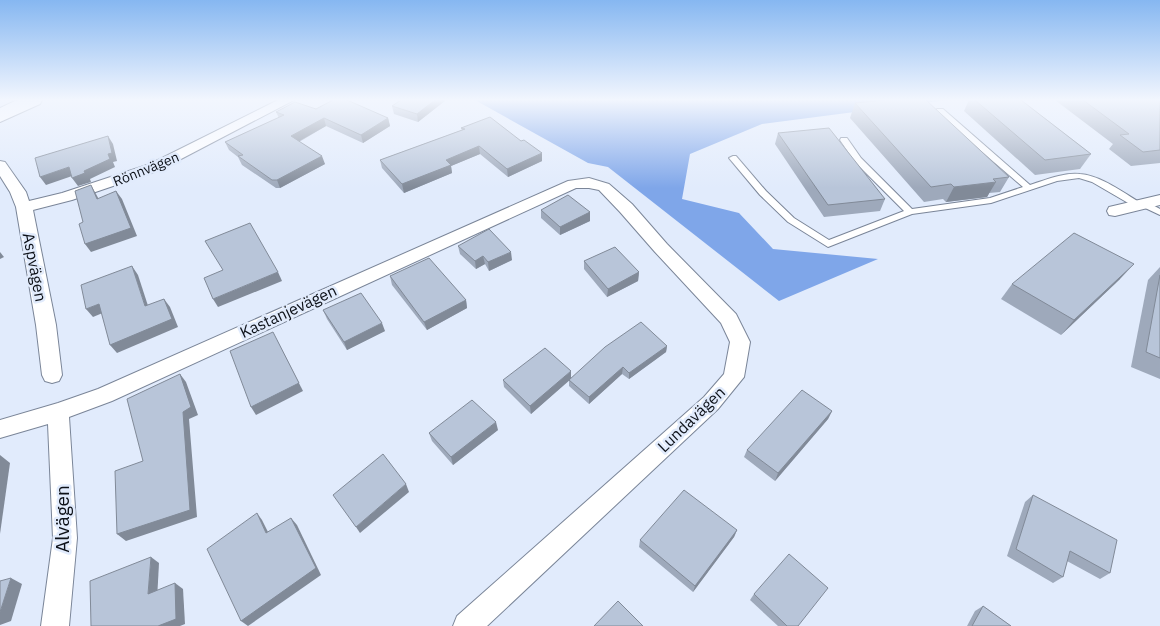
<svg xmlns="http://www.w3.org/2000/svg" width="1160" height="626" font-family="'IBM Plex Sans',sans-serif">
<rect width="100%" height="100%" fill="#e1ebfc"/>
<path fill="#7fa6e9" d="M 475,100 L 947,100 L 762,124 L 690,154 L 682,199 L 739,213 L 773,249 L 878,259 L 779,301 L 608,167 L 588,163 Z"/>
<g fill="none" stroke-linecap="round" stroke-linejoin="round">
<defs>
<path id="lane" d="M 937,109 L 943,109 L 1030,185 C 1045,180 1064,172 1080,174 C 1102,176 1122,192 1141,203 L 1147,202 L 1160,209 L 1160,215 L 1141,206 L 1135,207 L 1092,182 L 1079,178 L 1057,181 L 991,203 L 912,214 L 828,247 L 788,222 L 760,195 L 729,158 L 733,156 L 736,156 L 766,191 L 794,218 L 829,240 L 904,211 L 855,162 L 840,140 L 841,138 L 847,138 L 861,158 L 912,209 L 990,198 L 1023,187 L 937,113 Z"/>
<g id="street">
<path d="M 278,100 L 294,100 L 160,170 L 72,200 L 33,210 L 56,325 L 62,375 L 59,381 L 52,383 L 45,381 L 42,375 L 36,325 L 16,207 L 10,192 L 0,176 L 0,161 L 5,162 L 26,192 L 29,201 L 62,193 L 150,164 Z"/>
<path d="M 589,178 L 609,184 L 632,204 L 667,244 L 736,314 L 750,342 L 744,377 L 718,409 L 487,626 L 453,626 L 457,616 L 704,397 L 724,374 L 730,342 L 721,323 L 655,252 L 620,212 L 599,190 L 589,188 L 576,188 L 112,401 L 69,417 L 77,538 L 69,626 L 41,626 L 53,538 L 48,424 L 0,438 L 0,420 L 58,403 L 98,389 L 568,181 Z"/>
<path d="M 1160,195 L 1160,205 L 1115,216 L 1109,215 L 1107,211 L 1109,207 Z"/>
</g>
<path id="secondary" d="M 17,100 L 42,100 L 40,104 L 0,122 L 0,108 Z"/>
</defs>
<use href="#lane" stroke="#7a8598" stroke-width="2"/>
<use href="#street" stroke="#7a8598" stroke-width="2"/>
<use href="#secondary" stroke="#7a8598" stroke-width="2"/>
<use href="#lane" fill="#fff" fill-rule="evenodd"/>
<use href="#street" fill="#fff" fill-rule="evenodd"/>
<use href="#secondary" fill="#fff" fill-rule="evenodd"/>
</g>
<g fill="#9ea9bb">
<path d="M 401,100 L 446,100 L 418,122 L 394,114 L 392,106 Z"/>
<path d="M 969,100 L 1021,100 L 1091,154 L 1080,169 L 1035,175 L 964,111 Z"/>
<path d="M 1055,100 L 1160,100 L 1160,163 L 1131,166 L 1109,149 L 1113,144 Z"/>
<path d="M 855,103 L 1009,177 L 1000,192 L 989,193 L 987,197 L 946,202 L 943,199 L 924,202 L 850,118 Z"/>
<path d="M 316,109 L 388,118 L 390,126 L 363,143 L 326,126 L 299,142 L 325,164 L 280,188 L 276,188 L 242,165 L 238,157 L 229,150 L 225,142 L 279,118 L 276,112 Z"/>
<path d="M 461,128 L 542,161 L 508,177 L 480,154 L 451,166 L 452,173 L 404,193 L 382,168 L 380,160 L 462,130 Z"/>
<path d="M 778,133 L 885,199 L 880,211 L 824,217 L 775,144 Z"/>
<path d="M 541,210 L 590,212 L 590,221 L 560,235 L 541,218 Z"/>
<path d="M 458,246 L 512,260 L 489,271 L 485,264 L 476,269 L 460,254 Z"/>
<path d="M 584,261 L 639,272 L 638,281 L 607,297 L 584,269 Z"/>
<path d="M 1160,267 L 1160,379 L 1131,367 L 1148,280 Z"/>
<path d="M 390,276 L 466,300 L 467,308 L 427,330 L 392,285 Z"/>
<path d="M 1120,279 L 1061,335 L 1001,299 L 1012,284 Z"/>
<path d="M 323,310 L 385,331 L 347,350 L 327,319 Z"/>
<path d="M 667,346 L 666,352 L 629,379 L 622,374 L 589,404 L 569,386 L 569,380 L 531,414 L 504,387 L 503,380 L 571,378 Z"/>
<path d="M 832,411 L 828,419 L 775,481 L 744,457 L 747,450 Z"/>
<path d="M 498,430 L 453,465 L 432,441 L 429,433 Z"/>
<path d="M 1033,495 L 1110,573 L 1100,579 L 1067,561 L 1063,577 L 1053,583 L 1007,556 L 1025,502 Z"/>
<path d="M 737,530 L 734,537 L 693,592 L 639,547 L 640,540 Z"/>
<path d="M 754,594 L 798,626 L 778,626 L 750,600 Z"/>
<path d="M 983,606 L 1011,626 L 967,626 L 975,611 Z"/>
</g>
<g fill="#818a98">
<path d="M 435,100 L 446,100 L 418,122 L 417,114 Z"/>
<path d="M 324,118 L 326,126 L 294,144 L 291,136 Z"/>
<path d="M 388,118 L 390,126 L 363,143 L 361,135 Z"/>
<path d="M 108,136 L 113,144 L 117,161 L 113,162 L 115,167 L 90,179 L 91,182 L 78,186 L 72,178 L 84,171 Z"/>
<path d="M 479,146 L 480,154 L 451,166 L 452,173 L 404,193 L 402,184 L 446,160 Z"/>
<path d="M 542,153 L 542,161 L 508,177 L 507,169 Z"/>
<path d="M 322,156 L 325,164 L 280,188 L 277,180 Z"/>
<path d="M 69,167 L 75,175 L 46,185 L 40,177 Z"/>
<path d="M 996,182 L 987,197 L 946,202 L 954,187 Z"/>
<path d="M 91,185 L 96,194 L 103,207 L 97,199 Z"/>
<path d="M 116,191 L 122,199 L 137,236 L 91,252 L 85,244 Z"/>
<path d="M 590,212 L 590,221 L 560,235 L 560,227 Z"/>
<path d="M 0,252 L 4,257 L 0,259 Z"/>
<path d="M 511,252 L 512,260 L 489,271 L 488,262 Z"/>
<path d="M 483,256 L 485,264 L 476,269 L 475,261 Z"/>
<path d="M 1134,264 L 1120,279 L 1061,335 L 1074,320 Z"/>
<path d="M 132,266 L 138,275 L 151,315 L 145,306 Z"/>
<path d="M 278,272 L 282,281 L 218,307 L 213,299 Z"/>
<path d="M 639,272 L 638,281 L 607,297 L 608,289 Z"/>
<path d="M 164,299 L 170,307 L 178,327 L 117,353 L 110,345 Z"/>
<path d="M 466,300 L 467,308 L 427,330 L 424,322 Z"/>
<path d="M 99,304 L 105,312 L 93,317 L 86,309 Z"/>
<path d="M 382,323 L 385,331 L 347,350 L 344,342 Z"/>
<path d="M 277,340 L 303,391 L 256,415 L 251,407 Z"/>
<path d="M 667,346 L 666,352 L 629,379 L 629,373 Z"/>
<path d="M 623,367 L 622,374 L 589,404 L 589,397 Z"/>
<path d="M 571,371 L 571,379 L 531,414 L 530,406 Z"/>
<path d="M 180,374 L 186,382 L 198,415 L 189,419 L 197,517 L 126,541 L 117,534 Z"/>
<path d="M 832,411 L 828,419 L 775,481 L 778,473 Z"/>
<path d="M 496,422 L 498,430 L 453,465 L 451,457 Z"/>
<path d="M 0,455 L 10,463 L 0,534 Z"/>
<path d="M 406,484 L 409,492 L 360,533 L 356,527 Z"/>
<path d="M 257,513 L 262,520 L 272,540 L 266,533 Z"/>
<path d="M 291,518 L 297,525 L 321,575 L 248,626 L 241,621 Z"/>
<path d="M 737,530 L 734,537 L 693,592 L 695,586 Z"/>
<path d="M 151,557 L 159,563 L 157,600 L 148,594 Z"/>
<path d="M 11,578 L 22,584 L 11,621 L 0,625 L 0,612 Z"/>
<path d="M 175,583 L 183,589 L 185,624 L 180,626 L 158,626 Z"/>
</g>
<g fill="#b8c5d9" stroke="#818a98">
<path d="M 333,100 L 347,100 L 388,118 L 361,135 L 324,118 L 291,136 L 322,156 L 277,180 L 272,180 L 238,156 L 243,155 L 225,142 L 284,115 L 276,112 L 295,102 L 316,109 Z"/>
<path d="M 401,100 L 435,100 L 417,114 L 392,106 Z"/>
<path d="M 885,100 L 926,100 L 1009,177 L 993,179 L 996,182 L 954,187 L 951,184 L 931,187 L 855,103 Z"/>
<path d="M 975,100 L 1021,100 L 1091,154 L 1045,160 Z"/>
<path d="M 1083,100 L 1160,100 L 1160,150 L 1143,152 L 1120,135 L 1129,134 Z"/>
<path d="M 490,117 L 521,141 L 524,140 L 542,153 L 507,169 L 479,146 L 446,160 L 451,165 L 402,184 L 380,160 L 465,129 L 461,128 Z"/>
<path d="M 829,128 L 885,199 L 828,205 L 778,133 Z"/>
<path d="M 108,136 L 112,153 L 108,154 L 110,159 L 84,171 L 85,173 L 72,178 L 69,167 L 40,177 L 35,158 Z"/>
<path d="M 91,185 L 97,199 L 116,191 L 131,228 L 85,244 L 79,224 L 83,222 L 75,191 Z"/>
<path d="M 568,195 L 590,212 L 560,227 L 541,210 Z"/>
<path d="M 250,223 L 278,272 L 213,299 L 204,278 L 223,270 L 205,241 Z"/>
<path d="M 489,229 L 511,252 L 488,262 L 483,256 L 475,261 L 458,246 Z"/>
<path d="M 1074,233 L 1134,264 L 1074,320 L 1012,284 Z"/>
<path d="M 615,247 L 639,272 L 608,289 L 584,261 Z"/>
<path d="M 429,258 L 466,300 L 424,322 L 390,276 Z"/>
<path d="M 132,266 L 145,306 L 164,299 L 172,319 L 110,345 L 99,304 L 86,309 L 81,285 Z"/>
<path d="M 1160,275 L 1160,358 L 1146,352 Z"/>
<path d="M 361,293 L 382,323 L 344,342 L 323,310 Z"/>
<path d="M 641,322 L 667,346 L 629,373 L 623,367 L 589,397 L 569,380 L 605,347 Z"/>
<path d="M 273,332 L 299,383 L 251,407 L 230,351 Z"/>
<path d="M 545,348 L 571,371 L 530,406 L 503,380 Z"/>
<path d="M 180,374 L 191,407 L 183,412 L 190,510 L 117,534 L 115,471 L 143,461 L 127,399 Z"/>
<path d="M 802,390 L 832,411 L 778,473 L 747,450 Z"/>
<path d="M 472,400 L 496,422 L 451,457 L 429,433 Z"/>
<path d="M 383,454 L 406,484 L 356,527 L 333,495 Z"/>
<path d="M 684,490 L 737,530 L 695,586 L 640,540 Z"/>
<path d="M 1033,495 L 1117,540 L 1110,573 L 1070,551 L 1063,577 L 1016,549 Z"/>
<path d="M 257,513 L 266,533 L 291,518 L 316,568 L 241,621 L 207,549 Z"/>
<path d="M 789,554 L 828,588 L 798,626 L 787,626 L 754,594 Z"/>
<path d="M 151,557 L 148,594 L 175,583 L 176,619 L 158,626 L 91,626 L 90,581 Z"/>
<path d="M 11,578 L 0,612 L 0,581 Z"/>
<path d="M 618,601 L 643,626 L 594,626 Z"/>
<path d="M 983,606 L 1011,626 L 972,626 Z"/>
</g>
<linearGradient id="sky" x2="0" y2="1"><stop stop-color="#86b7f1"/><stop offset="0.53" stop-color="#f2f6fe"/><stop offset="1" stop-color="#f2f6fe" stop-opacity="0"/></linearGradient>
<rect width="1160" height="188" fill="url(#sky)"/>
<g text-anchor="middle" dominant-baseline="central" stroke-width="5" stroke-linejoin="round" paint-order="stroke">
<g font-size="14" fill="#0d1118" stroke="#e1ebfc">
<text transform="translate(146 169) rotate(-22)">Rönnvägen</text>
</g>
<g font-size="16" fill="#0d1118" stroke="#e1ebfc">
<text transform="translate(35 267) rotate(79)">Aspvägen</text>
<text transform="translate(288 311) rotate(-25)">Kastanjevägen</text>
<text transform="translate(691 419) rotate(-44)">Lundavägen</text>
</g>
<g font-size="19" fill="#0d1118" stroke="#e1ebfc">
<text transform="translate(62 519) rotate(-90)">Alvägen</text>
</g>
</g>
</svg>
